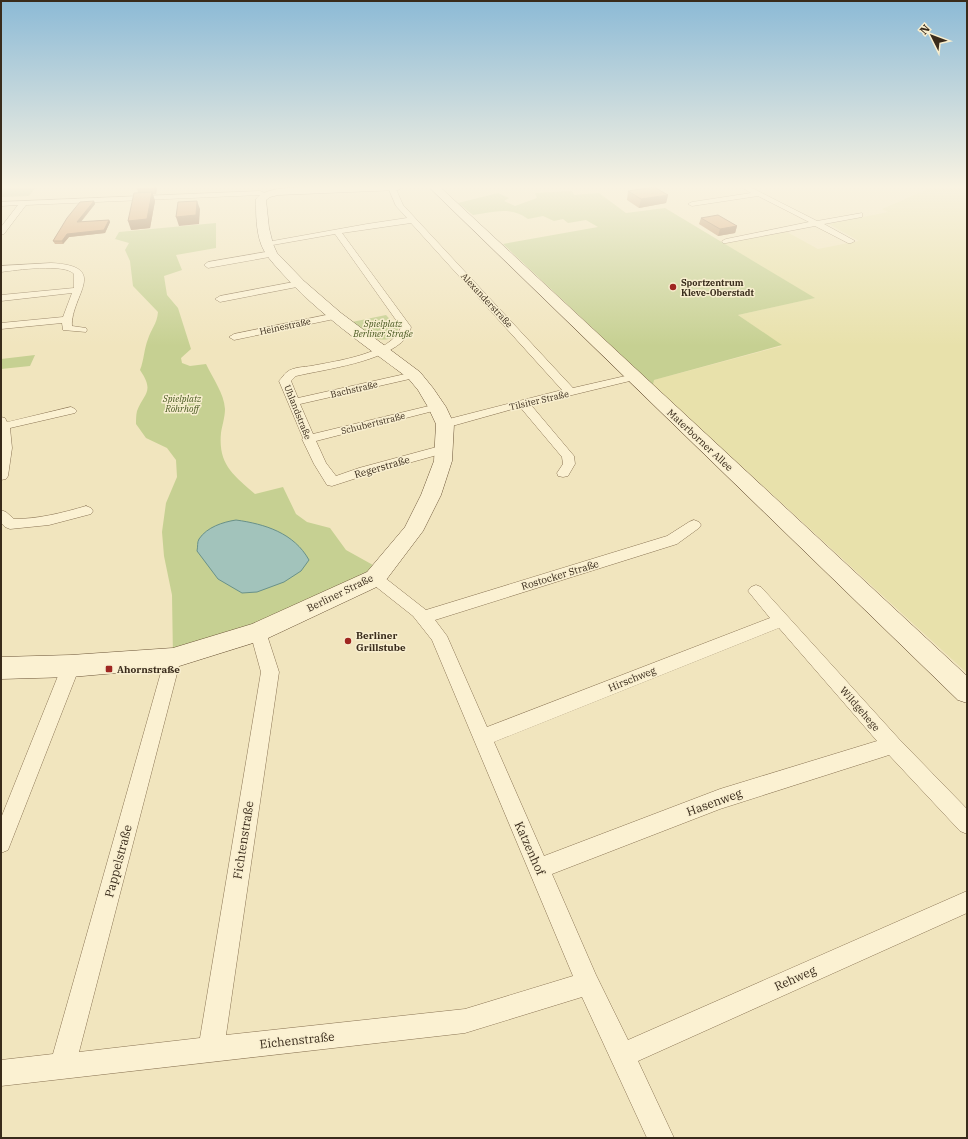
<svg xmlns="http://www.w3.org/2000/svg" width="968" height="1139" font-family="'IBM Plex Serif',serif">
<rect width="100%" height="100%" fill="#f1e5be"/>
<path fill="#e8e1ab" d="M 933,187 L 967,187 L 967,673 L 653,385 L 654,380 L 782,346 L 738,315 L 814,298 L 723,243 L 787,232 L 818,249 L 859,241 L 829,224 L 888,212 L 882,209 Z"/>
<g fill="#c6d092">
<path d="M 572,191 L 574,195 L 599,193 L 626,213 L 665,208 L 815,298 L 738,315 L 782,345 L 654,380 L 653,385 L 503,244 L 598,227 L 586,220 L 568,223 L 563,219 L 554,221 L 543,216 L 528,219 C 511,206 493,212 473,215 L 458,203 L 498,193 L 509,198 L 504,201 L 515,206 L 537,198 L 535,193 Z"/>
<path d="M 216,223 L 216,248 L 176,255 L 182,270 L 164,276 L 167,295 L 178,308 L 191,349 L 181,358 L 182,363 L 190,366 L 206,364 C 213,379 224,393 225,409 C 225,417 222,426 221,433 C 218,464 233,475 255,494 L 283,487 L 296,514 L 307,522 L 330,528 L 346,550 L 382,570 L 173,658 L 172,595 L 164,556 L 162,532 L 166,503 L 177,477 L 176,460 L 167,448 L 146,438 L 136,424 C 136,420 136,415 137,411 C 144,393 155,392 140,370 C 144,360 144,349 148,339 C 151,329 157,324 158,312 L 133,286 L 130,261 L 125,250 L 129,243 L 115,239 L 119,232 Z"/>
<path d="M 386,315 L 398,328 L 398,336 C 375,345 371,336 352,322 Z"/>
<path d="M 35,355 L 30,366 L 1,369 L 1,359 Z"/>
</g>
<path fill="#bbc492" d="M 1,187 L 36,187 L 29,196 L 1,197 Z"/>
<path fill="#a2c3bb" stroke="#699189" d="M 236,520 C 265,524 294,533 309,560 L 301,571 L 284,582 L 257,592 L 242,593 L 218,579 L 197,551 C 198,547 197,542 199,539 C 207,527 223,522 236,520 Z"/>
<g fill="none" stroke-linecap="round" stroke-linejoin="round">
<defs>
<g id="street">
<path d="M 388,187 L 395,187 L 403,205 L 573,388 L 634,374 L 639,377 L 638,379 L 531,405 L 574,456 L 575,464 L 568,476 L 563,477 L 558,476 L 557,473 L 563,464 L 562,457 L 520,407 L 445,428 L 441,427 L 439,424 L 441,421 L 562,390 L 411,223 L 342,233 L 411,327 C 410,331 409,335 406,338 C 385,362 326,369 296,376 L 291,381 L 298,398 L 414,372 L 419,375 L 414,378 L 300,404 L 313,434 L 437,404 L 441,405 L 443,407 L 441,409 L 316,441 L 326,463 L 336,476 L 359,468 L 444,445 L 448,446 L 450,449 L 448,452 L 369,474 L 332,486 L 327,485 L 314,464 L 302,439 L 303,438 L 279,381 C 282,378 284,374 287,372 C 293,367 305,367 311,366 C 336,361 392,354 401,327 L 335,234 L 267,246 L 263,244 L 267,242 L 367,224 L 407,218 L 396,206 Z"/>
<path d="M 741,187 L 750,187 L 817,221 L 862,213 L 862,217 L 824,224 L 855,241 L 851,243 L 848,243 L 815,226 L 726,243 L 723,243 L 722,241 L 726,239 L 809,222 L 758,196 L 692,206 L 688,204 L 692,202 L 751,193 Z"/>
<path d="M 260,191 L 270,195 L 266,197 L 259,195 L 26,205 L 4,234 L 1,234 L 1,227 L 18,205 L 1,206 L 1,202 Z"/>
<path d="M 272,251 L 276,254 L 275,256 L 208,268 L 204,265 L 208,262 Z"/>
<path d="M 51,263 C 111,266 71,295 72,326 L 86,328 L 87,330 L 86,332 L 63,330 L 62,323 L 1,329 L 1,323 L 63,317 L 72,293 L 1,301 L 1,295 L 74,288 L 74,274 C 65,263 16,270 1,272 L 1,266 Z"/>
<path d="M 299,281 L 302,282 L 304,284 L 302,286 L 220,302 L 215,299 L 220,296 Z"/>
<path d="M 336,313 L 339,314 L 341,316 L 339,318 L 234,340 L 229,337 L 234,334 Z"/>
<path d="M 71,407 L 75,409 L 77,411 L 75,413 L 10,428 L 12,448 L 8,476 L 6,479 L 1,480 L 1,417 L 5,418 L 7,422 Z"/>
<path d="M 86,506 L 91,508 L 93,511 L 91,514 L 49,525 L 10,529 L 5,527 L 1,523 L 1,510 L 6,512 L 14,519 C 38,519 62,513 86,506 Z"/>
<path d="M 694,520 L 699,522 L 701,525 L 699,528 L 677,544 L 435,620 L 447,636 L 487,727 L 770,618 L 748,591 L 751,587 L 756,585 L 761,587 L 899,739 L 967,809 L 967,834 L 960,831 L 889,755 L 720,809 L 552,874 L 596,975 L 628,1040 L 967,891 L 967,913 L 638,1061 L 674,1138 L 647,1138 L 582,997 L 465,1033 L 1,1086 L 1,1060 L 53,1054 L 165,658 L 167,653 L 173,651 L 179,653 L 181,658 L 79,1052 L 200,1038 L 261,672 L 250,632 L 252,627 L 258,625 L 264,627 L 266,632 L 279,672 L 226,1035 L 465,1009 L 573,976 L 432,640 L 413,616 L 370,582 L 367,578 L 370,574 L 375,572 L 380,574 L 426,610 L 667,536 L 689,522 ZM 779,628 L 877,741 L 720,789 L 544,856 L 494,742 Z"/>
<path d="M 71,659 L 77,661 L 80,666 L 8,850 L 1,853 L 1,818 L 62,666 L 65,661 Z"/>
</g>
<g id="secondary">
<path d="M 328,187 L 403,187 L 398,190 L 278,195 L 270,197 L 266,200 L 269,228 L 273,244 L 277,253 L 304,281 L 341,313 L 420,372 L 433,388 L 446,407 L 454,424 L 452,461 L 441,495 L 423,531 L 383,584 L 266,639 L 173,668 L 71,677 L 1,679 L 1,657 L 71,655 L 173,648 L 252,624 L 367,572 L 405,527 L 421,495 L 434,461 L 436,424 L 428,407 L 418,390 L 408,378 C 364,345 317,313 280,271 C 273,263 265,255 261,244 C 256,230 256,214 256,199 C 267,184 310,188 328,187 Z"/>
<path d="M 429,187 L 440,187 L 967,676 L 967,703 L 958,700 Z"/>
</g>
</defs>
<use href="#street" stroke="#8b7555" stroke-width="1"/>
<use href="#secondary" stroke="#6d5639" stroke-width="1"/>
<use href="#street" fill="#fbf1d2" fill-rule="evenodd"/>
<use href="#secondary" fill="#fbf1d2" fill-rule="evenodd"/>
</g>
<g fill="#b58961">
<path d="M 157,187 L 156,194 L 153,194 L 155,201 L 150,228 L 131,230 L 138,193 L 137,188 Z"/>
<path d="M 628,191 L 668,195 L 666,203 L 639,208 L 627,200 Z"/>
<path d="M 94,201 L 95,204 L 81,222 L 109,220 L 110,222 L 105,233 L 69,237 L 63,244 L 55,244 L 53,241 Z"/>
<path d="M 701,218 L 737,226 L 735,233 L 718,236 L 699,224 Z"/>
</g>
<g fill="#946f4f">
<path d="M 154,187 L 157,187 L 156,194 Z"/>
<path d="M 152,192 L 155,201 L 150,228 L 131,230 L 128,221 Z"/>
<path d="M 668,195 L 666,203 L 639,208 L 641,199 Z"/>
<path d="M 94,201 L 95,204 L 78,225 L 77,222 Z"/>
<path d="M 197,201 L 200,209 L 199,224 L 179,226 L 176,217 Z"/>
<path d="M 109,220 L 110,222 L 105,233 L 69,237 L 63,244 L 62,241 L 67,234 Z"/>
<path d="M 737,226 L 735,233 L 718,236 L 720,229 Z"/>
</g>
<g fill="#d39f71" stroke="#946f4f">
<path d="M 654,187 L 668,195 L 641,199 L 628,191 Z"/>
<path d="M 152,192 L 147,219 L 128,221 L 134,193 Z"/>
<path d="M 94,201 L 77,222 L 109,220 L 104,230 L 67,234 L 62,241 L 53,241 L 67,218 L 80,202 Z"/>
<path d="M 197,201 L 196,215 L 176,217 L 178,202 Z"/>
<path d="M 718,215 L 737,226 L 720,229 L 701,218 Z"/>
</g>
<linearGradient id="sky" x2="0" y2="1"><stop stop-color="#8cbad6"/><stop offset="0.54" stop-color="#f9f3e2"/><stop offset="1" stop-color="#f9f3e2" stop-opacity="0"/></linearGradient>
<rect width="968" height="346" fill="url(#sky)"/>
<g fill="#9f2621" stroke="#f8eecf" stroke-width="1.5">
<circle cx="673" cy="287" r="4"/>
<circle cx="348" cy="641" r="4"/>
<rect x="105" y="665" width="8" height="8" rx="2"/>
</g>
<g text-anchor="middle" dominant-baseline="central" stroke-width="3" stroke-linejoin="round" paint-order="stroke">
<g font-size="9" font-weight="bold" fill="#392b1b" stroke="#f8eecf" text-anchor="start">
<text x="681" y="282">Sportzentrum<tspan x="681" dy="10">Kleve-Oberstadt</tspan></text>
</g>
<g font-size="9" fill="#392b1b" stroke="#f8eecf">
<text transform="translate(487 300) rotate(47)">Alexanderstraße</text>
<text transform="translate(285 326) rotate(-12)">Heinestraße</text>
<text transform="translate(354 389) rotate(-13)">Bachstraße</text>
<text transform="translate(539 400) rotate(-13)">Tilsiter Straße</text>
<text transform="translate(298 412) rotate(68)">Uhlandstraße</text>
<text transform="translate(373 423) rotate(-14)">Schubertstraße</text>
</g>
<g font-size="9" font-style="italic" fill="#475820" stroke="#f8eecf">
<text x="383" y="323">Spielplatz<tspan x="383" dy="10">Berliner Straße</tspan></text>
<text x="182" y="398">Spielplatz<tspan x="182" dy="10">Röhrhoff</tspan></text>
</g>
<g font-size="10" fill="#392b1b" stroke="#f8eecf">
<text transform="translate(700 440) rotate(43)">Materborner Allee</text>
<text transform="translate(382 467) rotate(-16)">Regerstraße</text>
<text transform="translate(560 575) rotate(-17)">Rostocker Straße</text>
<text transform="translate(340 593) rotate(-26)">Berliner Straße</text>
<text transform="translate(632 679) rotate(-22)">Hirschweg</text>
<text transform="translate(860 709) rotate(49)">Wildgehege</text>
</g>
<g font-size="10" font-weight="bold" fill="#392b1b" stroke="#f8eecf" text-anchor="start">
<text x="356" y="635">Berliner<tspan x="356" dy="12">Grillstube</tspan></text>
<text x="117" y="669">Ahornstraße</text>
</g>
<g font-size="12" fill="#392b1b" stroke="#f8eecf">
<text transform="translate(714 802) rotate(-20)">Hasenweg</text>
<text transform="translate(243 840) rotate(-81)">Fichtenstraße</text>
<text transform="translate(530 848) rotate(66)">Katzenhof</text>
<text transform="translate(118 861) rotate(-75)">Pappelstraße</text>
<text transform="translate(795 978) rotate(-24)">Rehweg</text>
<text transform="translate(297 1040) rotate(-6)">Eichenstraße</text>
</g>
</g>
<rect width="968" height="1139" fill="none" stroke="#392b1b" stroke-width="4"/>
<g transform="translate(932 36) rotate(312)" stroke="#f8eecf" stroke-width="3" paint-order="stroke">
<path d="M0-3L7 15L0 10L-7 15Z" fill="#392b1b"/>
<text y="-6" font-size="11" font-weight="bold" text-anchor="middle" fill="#392b1b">N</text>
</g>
</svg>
